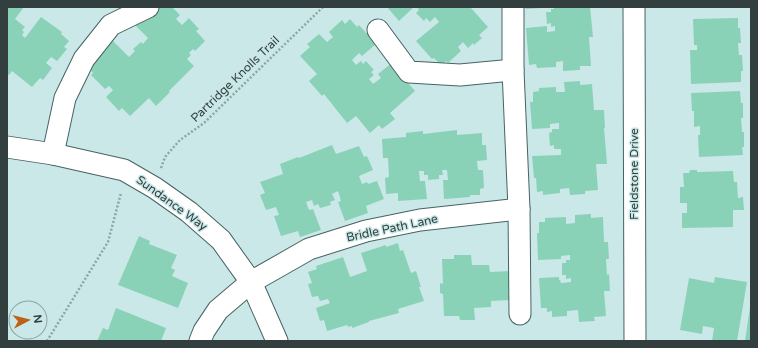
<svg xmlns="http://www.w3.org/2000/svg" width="758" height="348" font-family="'Varela Round',sans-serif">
<rect width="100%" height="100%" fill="#cbe8e8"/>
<g fill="#8ad2b7">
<path d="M 7,7 L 24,7 L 15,19 L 25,27 L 22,30 L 24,32 L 22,35 L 25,38 L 41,17 L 62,32 L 61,34 L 69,41 L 64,47 L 67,49 L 57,61 L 51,57 L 46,63 L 52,68 L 43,80 L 40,78 L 32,87 L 12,71 L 9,75 L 7,74 Z"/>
<path d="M 157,7 L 172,7 L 180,15 L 176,19 L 182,25 L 189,18 L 199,29 L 196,31 L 205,41 L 195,51 L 193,49 L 189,53 L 191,55 L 187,59 L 194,66 L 169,91 L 170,92 L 156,106 L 149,98 L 130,116 L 122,108 L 119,111 L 106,97 L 113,90 L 109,86 L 105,89 L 91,75 L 93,73 L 89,68 L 97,60 L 95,59 L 113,41 L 129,57 L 135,51 L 133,49 L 141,42 L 143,44 L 148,38 L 134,24 Z"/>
<path d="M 387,7 L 414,7 L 399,21 Z"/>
<path d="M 417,7 L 472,7 L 471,8 L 488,27 L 479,35 L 482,38 L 474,45 L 473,43 L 468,48 L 463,42 L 458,47 L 461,51 L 448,63 L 446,61 L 441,65 L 434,58 L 432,59 L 416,41 L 439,22 L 435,17 L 430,22 L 426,18 L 424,21 L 416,13 L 419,10 Z"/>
<path d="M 526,7 L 542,7 L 542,8 L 526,9 Z"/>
<path d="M 554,7 L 590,7 L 593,37 L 589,37 L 591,66 L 580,66 L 580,70 L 563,71 L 563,61 L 556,62 L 556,67 L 537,68 L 536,64 L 529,65 L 526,28 L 547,26 L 547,32 L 555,31 L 555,26 L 551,27 L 551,23 L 547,24 L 546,12 L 551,12 L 551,9 L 554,9 Z"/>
<path d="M 738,18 L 738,28 L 740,28 L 741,43 L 738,43 L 739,55 L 742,55 L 743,71 L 741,71 L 741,82 L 691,84 L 690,50 L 697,50 L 697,45 L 694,45 L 693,19 Z"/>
<path d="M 350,19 L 357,27 L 359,25 L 376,44 L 362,56 L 359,53 L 352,60 L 356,65 L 361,61 L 363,64 L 366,61 L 374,70 L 371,72 L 374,75 L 369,79 L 373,84 L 381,78 L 378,74 L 393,62 L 409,81 L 408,83 L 415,91 L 390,113 L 395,119 L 382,129 L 379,125 L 370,133 L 356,116 L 347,123 L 324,94 L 322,96 L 309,81 L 317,74 L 300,56 L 310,47 L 307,44 L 319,34 L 327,42 L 333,37 L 329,32 L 342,20 L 345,24 Z"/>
<path d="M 580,81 L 580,85 L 592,84 L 594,110 L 604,110 L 605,128 L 604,128 L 607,164 L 596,164 L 598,190 L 585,191 L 585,194 L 570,195 L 569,188 L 560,189 L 560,193 L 543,195 L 543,191 L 537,192 L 536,178 L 534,178 L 532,156 L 561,155 L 561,149 L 554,149 L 554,145 L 550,146 L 549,133 L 552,132 L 552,129 L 559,129 L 559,123 L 550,124 L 550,128 L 532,129 L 530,102 L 533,102 L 533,92 L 539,91 L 539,88 L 556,87 L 556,92 L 565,92 L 564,82 Z"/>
<path d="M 740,91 L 741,103 L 743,103 L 743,118 L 741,118 L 742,132 L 744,132 L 744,147 L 742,147 L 743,155 L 699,157 L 698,135 L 700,135 L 700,126 L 694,127 L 694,111 L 692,111 L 691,93 Z"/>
<path d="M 457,130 L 457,135 L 482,133 L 482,145 L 486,145 L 487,160 L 477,161 L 478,170 L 483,170 L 484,188 L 480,189 L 480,195 L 470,195 L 470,197 L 444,199 L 443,180 L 448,180 L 447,170 L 442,170 L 443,175 L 439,175 L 439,179 L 428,180 L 428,175 L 424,175 L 424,171 L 419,171 L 420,181 L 425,181 L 427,199 L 398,201 L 398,193 L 386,194 L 385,178 L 389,177 L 388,158 L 383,158 L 382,139 L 406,137 L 406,133 L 423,131 L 423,134 Z"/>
<path d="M 332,145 L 336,154 L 359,146 L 364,157 L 367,156 L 373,170 L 359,176 L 362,184 L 367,182 L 368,184 L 377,181 L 384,199 L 366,206 L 368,213 L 345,221 L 338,202 L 341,201 L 338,191 L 332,194 L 335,200 L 330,202 L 331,205 L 320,208 L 318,204 L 314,206 L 312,200 L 306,202 L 309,210 L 313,209 L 321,230 L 300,237 L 298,231 L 281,236 L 274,216 L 279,215 L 276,207 L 266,210 L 260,195 L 265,193 L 260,182 L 283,174 L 280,164 L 298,157 L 299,158 Z"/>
<path d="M 690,170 L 697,170 L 697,172 L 733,171 L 734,182 L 737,182 L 738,198 L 743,197 L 744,210 L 733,210 L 733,227 L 682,228 L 682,213 L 687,213 L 687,203 L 680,203 L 680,187 L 684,187 L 683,173 L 689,173 Z"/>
<path d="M 591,214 L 591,218 L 603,217 L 604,242 L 608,242 L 609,259 L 606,259 L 607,275 L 609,274 L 610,291 L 604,291 L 606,316 L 594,317 L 595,321 L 579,322 L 578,310 L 567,311 L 567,316 L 552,317 L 552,311 L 547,312 L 547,308 L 541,308 L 539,278 L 559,277 L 559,280 L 560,280 L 561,283 L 571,282 L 571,278 L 566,279 L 566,275 L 562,275 L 562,263 L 566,263 L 566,260 L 570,260 L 570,255 L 561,256 L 561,259 L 538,260 L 537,233 L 539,233 L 539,222 L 545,222 L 545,218 L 566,217 L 566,224 L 575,223 L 575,215 Z"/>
<path d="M 139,236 L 150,241 L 149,244 L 177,255 L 171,268 L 175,270 L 172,276 L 188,283 L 178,308 L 118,285 Z"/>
<path d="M 398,243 L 400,251 L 403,250 L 411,273 L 416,271 L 421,287 L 419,287 L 424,301 L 398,309 L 399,313 L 369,321 L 369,322 L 352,328 L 352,326 L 348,327 L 347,325 L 327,331 L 324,320 L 320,321 L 316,308 L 330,303 L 328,299 L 320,301 L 318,296 L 312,297 L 308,284 L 312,283 L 308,272 L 317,269 L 316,266 L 343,257 L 350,277 L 367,271 L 361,253 L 386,245 L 386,247 Z"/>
<path d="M 454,255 L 471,255 L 472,265 L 489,265 L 490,272 L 510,271 L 511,300 L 491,301 L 491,307 L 474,308 L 475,320 L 460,320 L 459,316 L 444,316 L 443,294 L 440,293 L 440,283 L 443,284 L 442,259 L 454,259 Z"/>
<path d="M 715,277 L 747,282 L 737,341 L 712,341 L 714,328 L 703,326 L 702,334 L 680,330 L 689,278 L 714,283 Z"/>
<path d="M 750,307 L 751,341 L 745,341 Z"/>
<path d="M 116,308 L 166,328 L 161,341 L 97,341 L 103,328 L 108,330 Z"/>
</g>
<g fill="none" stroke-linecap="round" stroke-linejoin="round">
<defs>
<g id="street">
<path d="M 634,7 L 635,341"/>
<path d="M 378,30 L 409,72 L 460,75 L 513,70"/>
<path d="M 7,147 L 53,154 L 124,170 L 155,188 L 189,212 L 221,240 L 251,282 L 277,341"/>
<path d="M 53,154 L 65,98 L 84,59 L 111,25 L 148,7"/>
<path d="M 519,209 L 520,314"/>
<path d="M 200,341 L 204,331 L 218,310 L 251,282 L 309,249 L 366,231 L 420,220 L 519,209 L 513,70 L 513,7"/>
</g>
</defs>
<use href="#street" stroke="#486262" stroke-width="23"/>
<g stroke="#8da4a4" stroke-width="2.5" stroke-dasharray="2 2" stroke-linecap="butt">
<path d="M 161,168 L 165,157 L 180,140 L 204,123 L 323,7"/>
<path d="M 47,341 L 108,242 L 121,193"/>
</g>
<use href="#street" stroke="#fff" stroke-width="21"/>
</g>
<g text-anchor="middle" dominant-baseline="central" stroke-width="3" stroke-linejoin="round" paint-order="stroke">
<g font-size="12" fill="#333f3f" stroke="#cbe8e8">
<text transform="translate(235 79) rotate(-44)">Partridge Knolls Trail</text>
<text transform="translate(634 174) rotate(-90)">Fieldstone Drive</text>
<text transform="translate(172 203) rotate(36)">Sundance Way</text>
<text transform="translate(392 228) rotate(-12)">Bridle Path Lane</text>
</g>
</g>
<rect width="758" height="348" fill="none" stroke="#333f3f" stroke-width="16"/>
<g transform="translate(28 320) rotate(83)"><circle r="19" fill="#cbe8e8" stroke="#8ea4a4"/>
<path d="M0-3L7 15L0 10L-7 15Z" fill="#be6015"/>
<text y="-6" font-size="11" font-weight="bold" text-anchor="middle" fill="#333f3f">N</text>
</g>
</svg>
